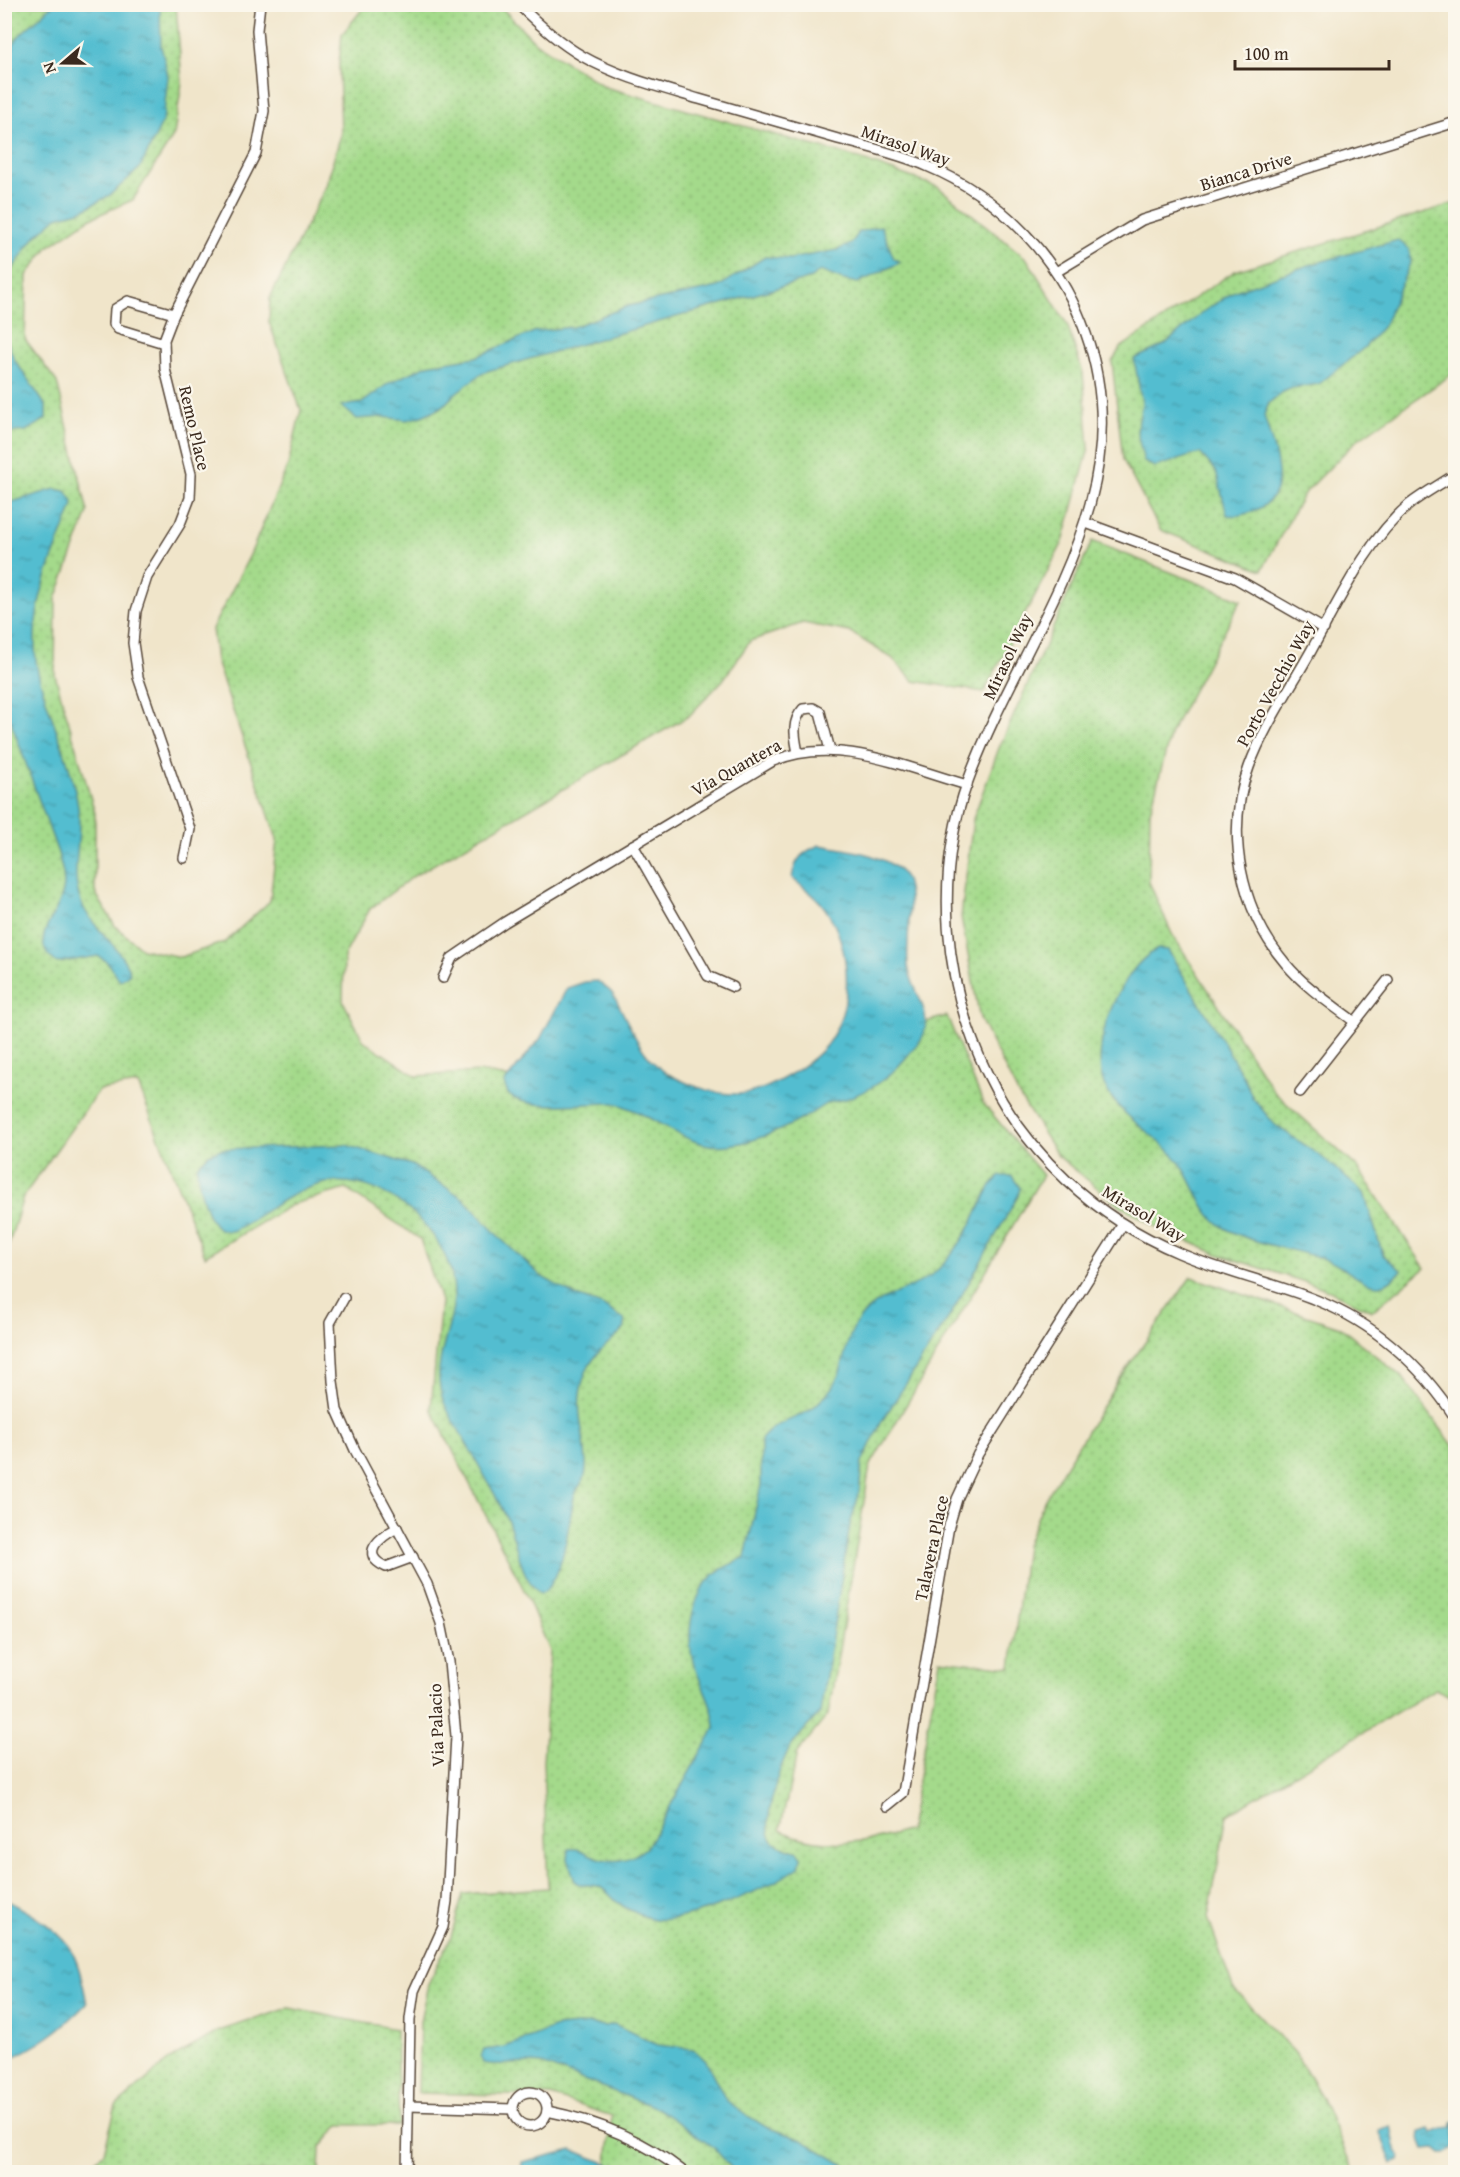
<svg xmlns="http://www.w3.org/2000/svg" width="1460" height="2177" font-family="'Gentium Book Plus',serif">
<defs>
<pattern id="grass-dots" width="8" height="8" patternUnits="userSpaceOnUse" patternTransform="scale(1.5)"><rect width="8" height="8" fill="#a4da8b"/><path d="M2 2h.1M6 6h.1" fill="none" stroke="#8ebb78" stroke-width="1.8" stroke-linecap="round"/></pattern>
<pattern id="water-ripples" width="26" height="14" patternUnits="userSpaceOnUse" patternTransform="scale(1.5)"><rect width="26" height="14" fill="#53bdd0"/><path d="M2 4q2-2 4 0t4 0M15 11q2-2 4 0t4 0" fill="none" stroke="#469aa8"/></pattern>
</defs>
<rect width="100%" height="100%" fill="#fbf7ec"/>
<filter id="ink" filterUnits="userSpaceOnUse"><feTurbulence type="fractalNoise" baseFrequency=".0167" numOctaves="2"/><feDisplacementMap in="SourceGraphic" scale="12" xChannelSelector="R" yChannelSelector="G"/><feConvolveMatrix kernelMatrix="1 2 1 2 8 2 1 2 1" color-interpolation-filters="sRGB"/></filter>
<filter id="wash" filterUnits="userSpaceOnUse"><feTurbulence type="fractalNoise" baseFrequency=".008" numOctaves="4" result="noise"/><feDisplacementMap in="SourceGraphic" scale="24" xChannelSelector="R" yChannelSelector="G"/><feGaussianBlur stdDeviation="1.35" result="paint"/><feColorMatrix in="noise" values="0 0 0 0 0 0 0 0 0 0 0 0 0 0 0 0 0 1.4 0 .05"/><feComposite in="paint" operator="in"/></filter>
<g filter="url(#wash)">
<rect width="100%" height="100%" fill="#f0e5ca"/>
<g fill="url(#grass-dots)" stroke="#708254" stroke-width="1.5">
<path d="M 5,5 L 176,5 L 182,82 L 174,135 L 133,200 L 89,219 L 48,247 L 27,275 L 25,339 L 57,382 L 88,512 L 56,599 L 55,675 L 95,813 L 95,892 L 115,926 L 142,949 L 181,957 L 225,942 L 270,901 L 277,839 L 216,661 L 212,629 L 250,555 L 288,465 L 301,410 L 269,322 L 270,298 L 326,186 L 341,134 L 339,64 L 342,34 L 365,6 L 499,5 L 536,43 L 605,87 L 854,157 L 938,187 L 1027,259 L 1067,324 L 1083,373 L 1089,448 L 1063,542 L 984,692 L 914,681 L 892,658 L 850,632 L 803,623 L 750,641 L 723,680 L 689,716 L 412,877 L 370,909 L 344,956 L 343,1001 L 363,1040 L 416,1076 L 481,1072 L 691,1114 L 801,1092 L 893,1031 L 947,1016 L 983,1103 L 1043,1175 L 870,1466 L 828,1715 L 797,1753 L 780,1830 C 819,1849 869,1844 909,1830 L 940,1660 L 1011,1668 L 1026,1546 L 1044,1501 L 1118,1381 L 1191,1277 L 1340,1327 L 1403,1378 L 1455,1448 L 1455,1698 L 1435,1689 L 1227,1815 L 1208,1918 L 1233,1988 L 1295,2053 L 1321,2096 L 1354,2172 L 606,2172 L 612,2116 L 551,2096 L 418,2093 L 420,2021 L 428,1984 L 451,1937 L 463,1894 L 548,1888 L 543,1762 L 550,1651 L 525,1592 L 431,1408 L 441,1301 L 420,1239 L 346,1189 L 293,1204 L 205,1256 L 138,1084 L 99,1090 L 23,1197 L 5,1257 Z"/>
<path d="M 1455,203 L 1455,372 L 1357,440 L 1303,495 L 1262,570 L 1160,530 L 1123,460 L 1112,362 L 1120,348 L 1235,271 Z"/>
<path d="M 1092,541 L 1241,600 L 1171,732 L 1150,812 L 1149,882 L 1172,934 L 1275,1093 L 1358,1168 L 1425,1268 L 1372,1311 L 1321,1287 L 1217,1254 L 1156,1227 L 1116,1203 L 1058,1156 L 1018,1094 L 980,1019 L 961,917 L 973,819 L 999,748 Z"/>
<path d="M 289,2008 L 396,2029 L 399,2125 L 340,2125 L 320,2148 L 319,2172 L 84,2172 L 104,2152 L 116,2106 L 169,2060 L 219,2031 Z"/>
</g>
<g fill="url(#water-ripples)" stroke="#477477" stroke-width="1.5">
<path d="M 52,4 L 160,5 L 161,46 L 168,76 L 163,121 L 140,168 L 110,195 L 83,210 L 57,217 L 34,238 L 8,275 L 5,293 L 5,66 C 9,54 13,41 23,32 C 33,22 44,16 52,4 Z"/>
<path d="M 881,226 L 894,259 L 901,262 L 858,283 L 843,280 L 820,271 L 811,278 L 774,289 L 484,372 L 457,392 L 442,407 L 422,416 L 407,420 L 382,417 L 357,419 L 341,406 L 362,403 L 389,383 L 427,365 L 476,357 L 536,331 L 573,327 L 628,306 L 718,287 L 765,257 L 790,259 L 837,250 L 851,244 L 859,232 Z"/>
<path d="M 1398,240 L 1409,249 L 1411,261 L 1384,325 L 1365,347 L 1319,384 L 1292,388 L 1281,393 L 1269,403 L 1264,415 C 1271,444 1295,491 1258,509 C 1247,514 1239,517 1227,515 L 1216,471 L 1200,453 L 1155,467 L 1144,462 L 1137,432 L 1142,403 L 1134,359 L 1164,345 L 1204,311 L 1235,291 L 1309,265 Z"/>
<path d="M 4,333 L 14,359 L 46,406 L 46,419 L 26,431 L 5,433 Z"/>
<path d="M 55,489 L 66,491 L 73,501 L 72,508 C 50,565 22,622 41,684 C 53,725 72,765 78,807 C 83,837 69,873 81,902 C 92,929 121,946 130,973 L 120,981 L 106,961 L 98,956 L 57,963 C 25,940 58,918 63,891 C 66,879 61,865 58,853 L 5,705 L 5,504 Z"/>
<path d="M 820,845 C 845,850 883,853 901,872 C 917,889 905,941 908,965 C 910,989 935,1012 922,1038 C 920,1042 916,1045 913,1049 C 893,1075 878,1087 846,1099 C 839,1101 830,1101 824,1105 C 798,1123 762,1141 729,1145 C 692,1150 666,1124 633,1110 C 627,1108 619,1103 612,1103 C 585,1103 537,1110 513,1098 C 507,1095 506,1089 504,1083 L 540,1039 L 567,988 L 585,982 L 597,981 C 603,986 611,990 614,996 C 630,1024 641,1061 672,1076 C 691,1086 717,1095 738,1094 C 757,1094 778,1082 793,1073 C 806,1064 822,1053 830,1040 C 856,1001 850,937 820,902 C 812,893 801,886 792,878 C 795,859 802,852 820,845 Z"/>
<path d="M 1158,949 L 1168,950 L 1242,1074 L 1253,1098 L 1274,1124 L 1323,1158 L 1364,1193 L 1383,1255 L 1402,1271 C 1396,1276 1389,1284 1380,1285 C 1361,1286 1345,1266 1327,1260 C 1295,1249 1251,1244 1223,1227 C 1202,1214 1195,1185 1182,1166 C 1164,1139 1126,1122 1108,1092 C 1084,1055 1119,967 1158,949 Z"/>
<path d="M 346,1145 L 412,1165 L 463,1198 L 501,1239 L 542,1277 L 576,1296 L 602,1305 L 624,1319 L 625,1328 C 609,1344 592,1354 584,1377 C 573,1410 585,1431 586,1464 C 587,1484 577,1484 574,1497 C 569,1520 563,1586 540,1594 C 518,1574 518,1543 506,1517 C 494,1491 479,1466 465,1441 C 456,1424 443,1408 440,1388 C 434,1356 454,1326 454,1294 C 454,1237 390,1177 333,1182 C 294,1186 265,1215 232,1231 C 227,1231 222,1231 218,1228 C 206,1219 197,1181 197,1166 L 209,1154 L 221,1149 Z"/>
<path d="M 1000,1176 L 1012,1176 L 1020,1188 L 1018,1196 L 951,1314 L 882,1421 L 862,1462 L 859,1494 L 850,1525 L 820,1713 C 808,1726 796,1738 787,1753 C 779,1769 761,1825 772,1840 C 778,1847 789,1849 798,1851 L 801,1857 L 799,1867 C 775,1886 686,1924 655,1919 C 645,1918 629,1910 621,1905 C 613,1900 609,1892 600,1887 C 592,1883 583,1887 575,1882 L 568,1859 L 569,1849 C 580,1848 582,1851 591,1855 C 613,1865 630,1861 647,1847 L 715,1727 C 714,1706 703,1689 696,1670 C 684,1640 690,1598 713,1575 C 721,1567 736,1563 745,1557 L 761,1485 L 761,1440 C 775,1419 803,1420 818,1403 C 829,1393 839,1379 842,1365 C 847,1346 849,1330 863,1315 C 880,1295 910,1291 930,1276 C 959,1255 976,1215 991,1185 Z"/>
<path d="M 4,1899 C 26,1910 53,1925 68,1945 C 79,1961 83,1985 87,2003 C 61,2030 39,2046 5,2061 Z"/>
<path d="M 590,2024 L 605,2026 L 614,2024 L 657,2045 L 693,2049 L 706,2061 L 726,2100 L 748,2116 L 766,2127 L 800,2139 L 846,2166 L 863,2172 L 735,2172 L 714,2148 L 657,2108 L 542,2064 C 521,2061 503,2067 483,2063 L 481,2057 L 484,2050 L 505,2047 L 556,2027 Z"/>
<path d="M 1455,2121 L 1455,2147 L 1448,2153 L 1442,2153 L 1436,2148 L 1424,2149 L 1420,2139 L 1421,2132 L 1430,2129 L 1432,2133 L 1453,2126 L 1452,2122 Z"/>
<path d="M 1391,2126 L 1395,2146 L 1400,2156 L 1399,2161 L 1392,2164 L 1379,2130 Z"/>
<path d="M 572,2150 L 616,2167 L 620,2172 L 521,2172 L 522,2162 Z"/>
</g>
</g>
<g filter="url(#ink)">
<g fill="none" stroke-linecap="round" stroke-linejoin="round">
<defs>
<g id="street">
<path d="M 518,4 C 538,24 558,42 582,56 C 619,77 659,87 699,99 C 745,112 792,126 838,139 C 868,147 899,154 927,166 C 1001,197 1060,258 1086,334 C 1145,499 1021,634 968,781 C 934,875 943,983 987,1073 C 1026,1154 1096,1218 1179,1253 C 1223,1272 1271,1282 1316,1300 C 1376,1324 1421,1365 1456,1419"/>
<path d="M 1056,272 L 1142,220 L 1456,122"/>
<path d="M 164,343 L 118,329 L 114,324 L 115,309 L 128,301 L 174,314"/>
<path d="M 1086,523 L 1235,578 L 1324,629"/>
<path d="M 798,753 C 795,737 791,722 803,709 L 813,708 L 820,712 L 830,750"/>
<path d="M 633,845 L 708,976 L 733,987"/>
<path d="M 184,858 L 190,829 L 138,677 L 133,643 L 136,611 L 147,577 L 180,524 L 190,498 L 191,474 L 165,369 L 164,340 L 174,314 L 256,153 L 264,111 L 257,30 L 260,4"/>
<path d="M 443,978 L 452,958 L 505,922 L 773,761 C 837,735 903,767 967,785"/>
<path d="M 1355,1022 C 1331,1004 1305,987 1286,964 C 1241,911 1224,833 1249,767 C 1264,726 1290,689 1311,651 C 1339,601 1366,541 1410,504 C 1424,493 1441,484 1456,474"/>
<path d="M 1300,1092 L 1388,980"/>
<path d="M 344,1298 L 330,1323 L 333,1381 L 337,1410 L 355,1450 L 427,1584 L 441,1623 L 449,1662 L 456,1736 L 447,1901 L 443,1927 L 414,1991 L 410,2019 L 407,2172"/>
<path d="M 397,1528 C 382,1536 357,1554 386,1567 L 413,1557"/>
<path d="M 887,1806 L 903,1793 L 949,1526 L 957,1499 L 978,1454 L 1123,1224"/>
<circle cx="530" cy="2109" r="17"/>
<path d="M 408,2106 L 513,2109"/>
<path d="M 547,2111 C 598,2121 643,2140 684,2172"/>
</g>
</defs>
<use href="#street" stroke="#564638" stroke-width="12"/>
<use href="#street" stroke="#fff" stroke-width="9"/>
</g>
</g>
<g text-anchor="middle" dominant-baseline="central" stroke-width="4.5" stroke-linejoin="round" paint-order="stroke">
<g font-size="18" fill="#3b2a1e" stroke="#fbf7ec">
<text transform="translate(906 145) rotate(19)">Mirasol Way</text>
<text transform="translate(1246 171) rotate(-17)">Bianca Drive</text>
<text transform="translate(195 428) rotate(77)">Remo Place</text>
<text transform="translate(1007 656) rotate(-65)">Mirasol Way</text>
<text transform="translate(1275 683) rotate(-61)">Porto Vecchio Way</text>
<text transform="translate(736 767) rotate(-29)">Via Quantera</text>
<text transform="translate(1144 1213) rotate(31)">Mirasol Way</text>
<text transform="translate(931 1548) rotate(-78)">Talavera Place</text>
<text transform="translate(436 1725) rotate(-92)">Via Palacio</text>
</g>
</g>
<rect width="1460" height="2177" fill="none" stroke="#fbf7ec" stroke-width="24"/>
<g transform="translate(63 63) rotate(250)" stroke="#fbf7ec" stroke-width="4.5" paint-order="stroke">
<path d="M0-4.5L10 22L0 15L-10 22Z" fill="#3b2a1e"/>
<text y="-9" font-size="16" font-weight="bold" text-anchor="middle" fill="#3b2a1e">N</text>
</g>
<path d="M1235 60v9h154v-9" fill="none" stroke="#3b2a1e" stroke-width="3"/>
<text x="1244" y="60" font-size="18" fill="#3b2a1e" stroke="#fbf7ec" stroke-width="4.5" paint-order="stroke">100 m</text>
</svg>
